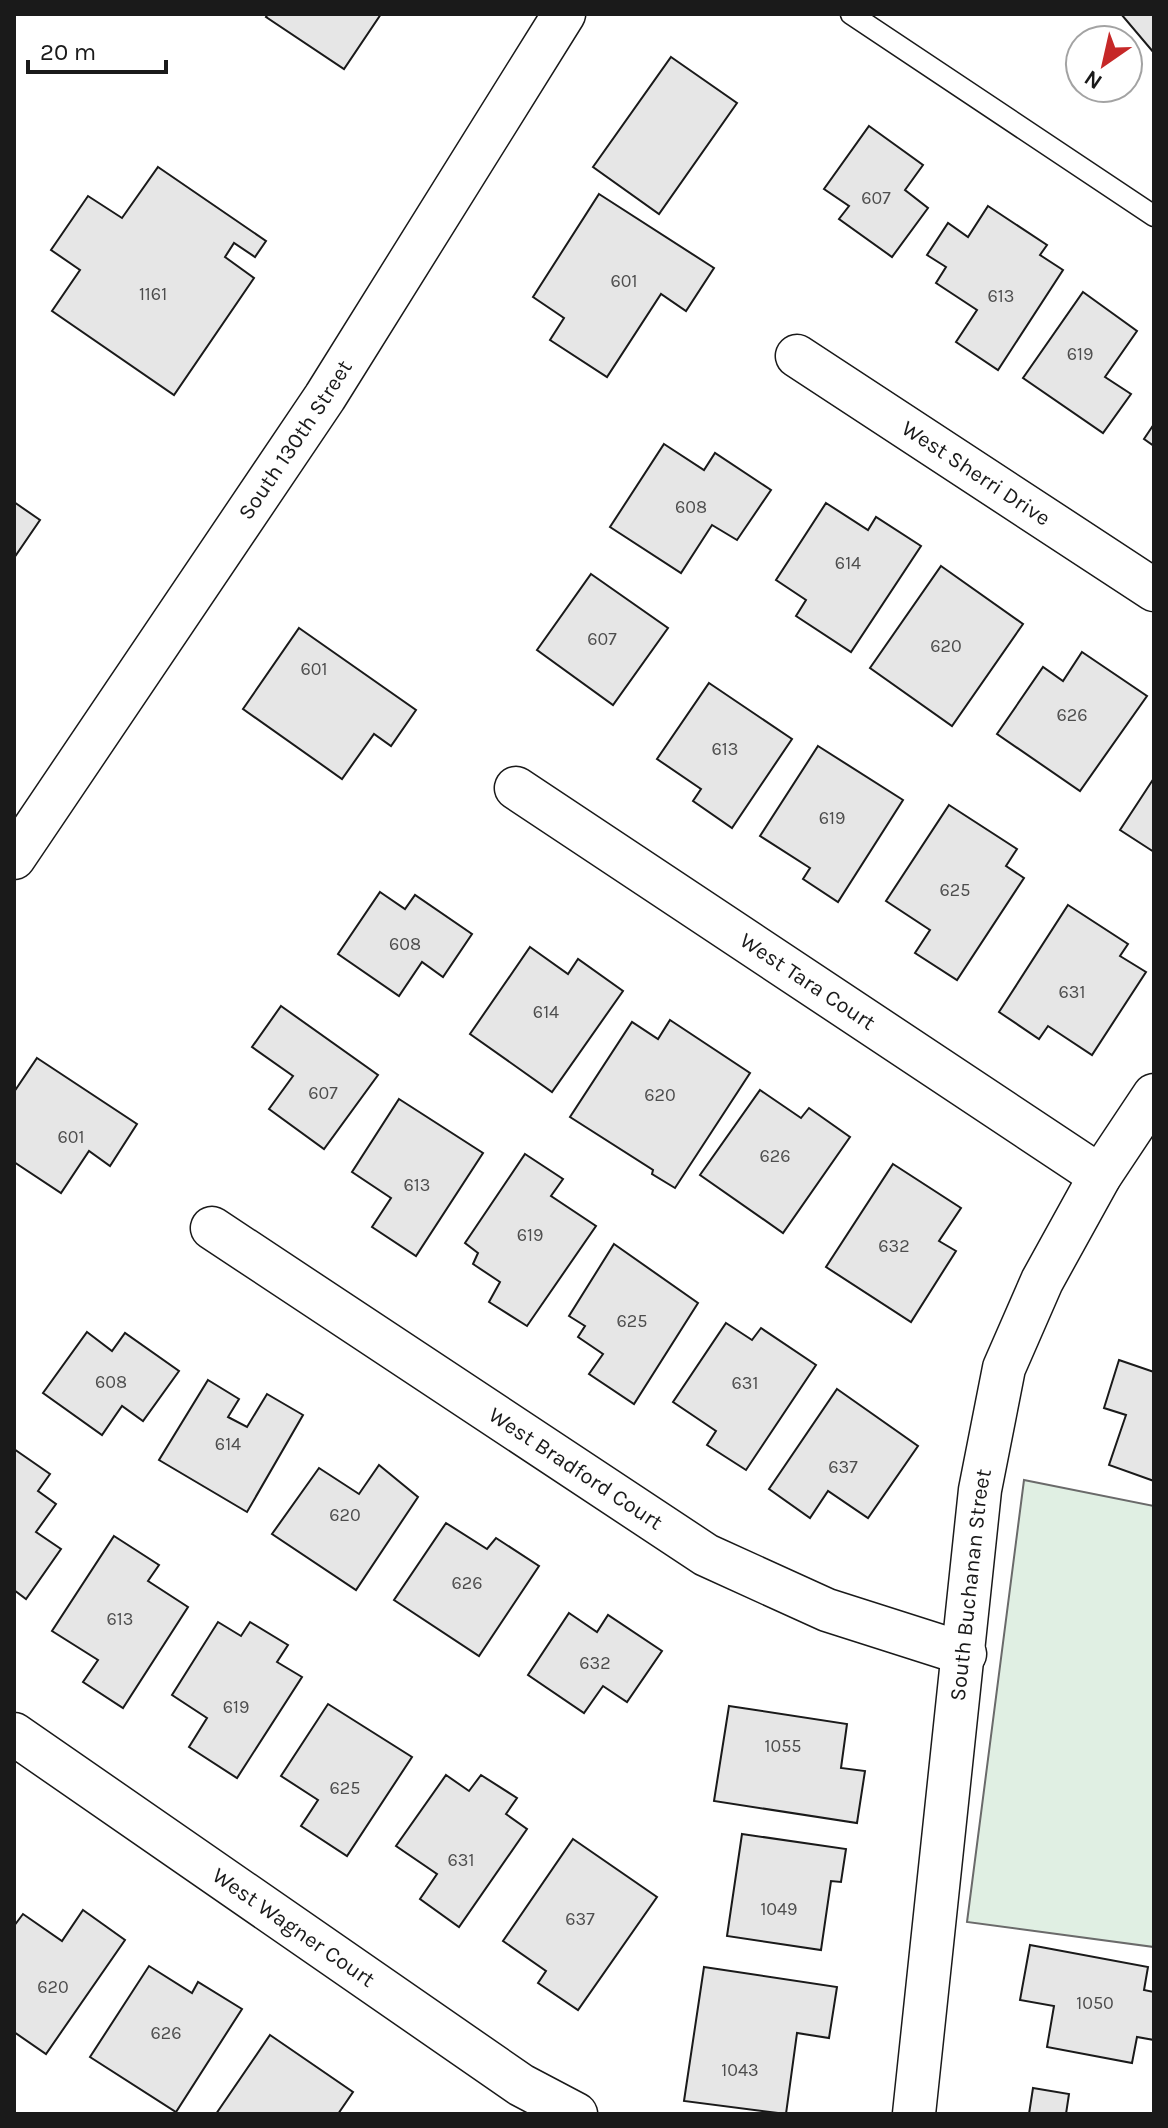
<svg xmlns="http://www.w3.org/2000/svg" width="1168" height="2128" font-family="Karla,sans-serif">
<rect width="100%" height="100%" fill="#fff"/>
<path fill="#e0efe3" stroke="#6a6a6a" stroke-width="2" d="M 1024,1480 L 1154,1506 L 1154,1947 L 967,1922 Z"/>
<g fill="#e6e6e6" stroke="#1a1a1a" stroke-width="2">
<path d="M 268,14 L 381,14 L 344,69 L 266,17 Z"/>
<path d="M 1121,14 L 1154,14 L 1154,53 Z"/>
<path d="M 671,57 L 737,103 L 659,214 L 593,167 Z"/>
<path d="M 869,126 L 923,165 L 905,190 L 928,208 L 892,257 L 839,219 L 849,206 L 824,189 Z"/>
<path d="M 158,167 L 266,241 L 255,257 L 234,243 L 225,257 L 254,278 L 174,395 L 52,311 L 80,270 L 51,250 L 88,196 L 122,218 Z"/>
<path d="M 599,194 L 714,268 L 686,311 L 661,294 L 607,377 L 550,340 L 564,318 L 533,297 Z"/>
<path d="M 988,206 L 1047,245 L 1040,255 L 1063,270 L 998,370 L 956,342 L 977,310 L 936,283 L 946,267 L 927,255 L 948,223 L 968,237 Z"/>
<path d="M 1083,292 L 1137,331 L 1105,377 L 1131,394 L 1103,433 L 1023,378 Z"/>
<path d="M 1154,424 L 1154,446 L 1144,439 Z"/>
<path d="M 664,444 L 704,470 L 715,453 L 771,490 L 737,540 L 712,525 L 681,573 L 610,527 Z"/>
<path d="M 14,502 L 40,520 L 14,558 Z"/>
<path d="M 826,503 L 868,530 L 876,517 L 921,546 L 851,652 L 796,616 L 806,600 L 776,580 Z"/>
<path d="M 941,566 L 1023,624 L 952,726 L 870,668 Z"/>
<path d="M 591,574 L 668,628 L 613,705 L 537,650 Z"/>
<path d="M 299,628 L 416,710 L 391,746 L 374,734 L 342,779 L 243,709 Z"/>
<path d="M 1082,652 L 1147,696 L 1080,791 L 997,734 L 1043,667 L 1063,681 Z"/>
<path d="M 709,683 L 792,739 L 732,828 L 693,801 L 701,789 L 657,759 Z"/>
<path d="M 818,746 L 903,800 L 838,902 L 803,879 L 810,868 L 760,836 Z"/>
<path d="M 1154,778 L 1154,852 L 1120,830 Z"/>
<path d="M 949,805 L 1017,849 L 1006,866 L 1024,878 L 957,980 L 915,953 L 930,930 L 886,901 Z"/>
<path d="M 380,892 L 405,909 L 415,895 L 472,934 L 443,977 L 422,962 L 399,996 L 338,954 Z"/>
<path d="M 1068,905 L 1128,944 L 1120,956 L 1146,972 L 1092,1055 L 1048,1026 L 1039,1039 L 999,1012 Z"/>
<path d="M 530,947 L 568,974 L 578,959 L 623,991 L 552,1092 L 470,1034 Z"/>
<path d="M 281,1006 L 378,1075 L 324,1149 L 269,1109 L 293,1076 L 252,1047 Z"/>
<path d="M 670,1020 L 750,1073 L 675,1188 L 652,1174 L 653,1170 L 570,1117 L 632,1022 L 658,1039 Z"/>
<path d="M 37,1058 L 137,1124 L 110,1166 L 89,1151 L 61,1193 L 14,1162 L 14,1092 Z"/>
<path d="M 760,1090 L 801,1118 L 809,1108 L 850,1137 L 783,1233 L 700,1175 Z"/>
<path d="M 399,1099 L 483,1153 L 416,1256 L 372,1227 L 391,1198 L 352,1172 Z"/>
<path d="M 525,1154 L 563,1179 L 551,1196 L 596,1226 L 527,1326 L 489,1302 L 500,1282 L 473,1264 L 478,1253 L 465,1243 Z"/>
<path d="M 893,1164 L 961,1208 L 939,1241 L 956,1251 L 911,1322 L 826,1267 Z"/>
<path d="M 614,1244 L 698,1303 L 634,1404 L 589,1374 L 603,1354 L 578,1337 L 585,1326 L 569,1316 Z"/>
<path d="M 726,1323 L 752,1340 L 761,1328 L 816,1365 L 746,1470 L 707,1445 L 716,1431 L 673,1402 Z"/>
<path d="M 87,1332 L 112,1351 L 125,1333 L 179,1371 L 143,1421 L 122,1406 L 102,1435 L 43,1393 Z"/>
<path d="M 1119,1360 L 1154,1372 L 1154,1481 L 1109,1465 L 1126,1415 L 1104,1408 Z"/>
<path d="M 208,1380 L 239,1399 L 228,1417 L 247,1427 L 267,1394 L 303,1415 L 247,1512 L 159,1460 Z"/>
<path d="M 837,1389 L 918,1446 L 868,1518 L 828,1491 L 810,1518 L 769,1489 Z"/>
<path d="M 14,1449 L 50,1474 L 38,1491 L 56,1504 L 36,1532 L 61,1549 L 26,1599 L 14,1590 Z"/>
<path d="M 379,1465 L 418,1497 L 356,1590 L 272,1534 L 319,1468 L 359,1494 Z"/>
<path d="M 446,1523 L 487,1549 L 496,1538 L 539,1566 L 479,1656 L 394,1600 Z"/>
<path d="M 114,1536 L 159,1565 L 148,1581 L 188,1607 L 123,1708 L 83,1682 L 98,1660 L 52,1631 Z"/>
<path d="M 569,1613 L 597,1632 L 608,1615 L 662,1651 L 627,1702 L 603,1686 L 584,1713 L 528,1675 Z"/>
<path d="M 218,1622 L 241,1636 L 250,1622 L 288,1645 L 277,1662 L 302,1677 L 237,1778 L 189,1747 L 207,1718 L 172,1695 Z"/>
<path d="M 328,1704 L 412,1757 L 347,1856 L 301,1826 L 318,1800 L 281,1776 Z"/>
<path d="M 729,1706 L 847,1724 L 841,1768 L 865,1771 L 857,1823 L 714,1801 Z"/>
<path d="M 446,1775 L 469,1791 L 481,1775 L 517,1798 L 506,1814 L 527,1829 L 459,1927 L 420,1899 L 437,1874 L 396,1846 Z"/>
<path d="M 742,1834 L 846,1849 L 841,1882 L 831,1881 L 821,1950 L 727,1936 Z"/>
<path d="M 573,1839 L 657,1897 L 578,2010 L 538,1983 L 546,1971 L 503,1941 Z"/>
<path d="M 83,1910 L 125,1940 L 46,2054 L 14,2032 L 14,1926 L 23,1914 L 62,1941 Z"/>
<path d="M 1030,1945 L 1148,1967 L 1144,1990 L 1154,1992 L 1154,2040 L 1137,2037 L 1132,2063 L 1047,2047 L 1054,2006 L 1020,2000 Z"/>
<path d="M 149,1966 L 192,1993 L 198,1982 L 242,2009 L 176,2112 L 90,2057 Z"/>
<path d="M 704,1967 L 837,1987 L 829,2038 L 797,2033 L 786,2114 L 684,2101 Z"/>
<path d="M 270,2035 L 353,2092 L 338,2114 L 216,2114 Z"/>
<path d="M 1033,2088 L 1069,2094 L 1066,2114 L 1029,2114 Z"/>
</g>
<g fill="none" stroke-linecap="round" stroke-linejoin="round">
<defs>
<path id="service" d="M 851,14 L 1154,216"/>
<g id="minor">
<path id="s1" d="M 797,356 L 1154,590"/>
<path id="s2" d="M 516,788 L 1100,1176"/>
<path id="s3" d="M 14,858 L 325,397 L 564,14"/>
<path id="s4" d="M 212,1228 L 706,1555 L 827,1610 L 965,1654"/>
<path id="s5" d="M 14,1734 L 521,2085 L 576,2114"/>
<path id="s6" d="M 914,2114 L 980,1490 L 1004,1368 L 1042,1281 L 1100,1176 L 1154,1095"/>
</g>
</defs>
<use href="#service" stroke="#1a1a1a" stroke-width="23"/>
<use href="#minor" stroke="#1a1a1a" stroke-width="45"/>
<use href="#service" stroke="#fff" stroke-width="20"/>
<use href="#minor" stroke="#fff" stroke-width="42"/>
</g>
<g text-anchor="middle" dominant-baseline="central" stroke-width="6" stroke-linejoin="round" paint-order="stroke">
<g font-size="18" fill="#4d4d4d">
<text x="876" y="198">607</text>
<text x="624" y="281">601</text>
<text x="153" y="294">1161</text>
<text x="1001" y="296">613</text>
<text x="1080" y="354">619</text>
<text x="691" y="507">608</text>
<text x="848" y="563">614</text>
<text x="602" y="639">607</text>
<text x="946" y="646">620</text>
<text x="314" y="669">601</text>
<text x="1072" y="715">626</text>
<text x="725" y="749">613</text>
<text x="832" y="818">619</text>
<text x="955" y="890">625</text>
<text x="405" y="944">608</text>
<text x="1072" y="992">631</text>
<text x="546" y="1012">614</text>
<text x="323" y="1093">607</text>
<text x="660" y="1095">620</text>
<text x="71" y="1137">601</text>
<text x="775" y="1156">626</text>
<text x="417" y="1185">613</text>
<text x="530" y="1235">619</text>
<text x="894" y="1246">632</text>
<text x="632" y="1321">625</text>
<text x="111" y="1382">608</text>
<text x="745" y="1383">631</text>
<text x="228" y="1444">614</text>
<text x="843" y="1467">637</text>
<text x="345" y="1515">620</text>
<text x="467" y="1583">626</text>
<text x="120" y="1619">613</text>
<text x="595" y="1663">632</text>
<text x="236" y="1707">619</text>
<text x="783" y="1746">1055</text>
<text x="345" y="1788">625</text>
<text x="461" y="1860">631</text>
<text x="779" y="1909">1049</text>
<text x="580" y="1919">637</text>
<text x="53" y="1987">620</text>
<text x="1095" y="2003">1050</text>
<text x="166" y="2033">626</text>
<text x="740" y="2070">1043</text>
</g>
<g font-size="22" fill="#1a1a1a" stroke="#fff">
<text stroke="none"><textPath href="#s3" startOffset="504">South 130th Street</textPath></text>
<text stroke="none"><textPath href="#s1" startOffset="214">West Sherri Drive</textPath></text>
<text stroke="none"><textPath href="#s2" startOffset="350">West Tara Court</textPath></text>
<text stroke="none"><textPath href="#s4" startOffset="436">West Bradford Court</textPath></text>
<text stroke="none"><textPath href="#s6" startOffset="532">South Buchanan Street</textPath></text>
<text stroke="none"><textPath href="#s5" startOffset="340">West Wagner Court</textPath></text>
</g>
</g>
<rect width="1168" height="2128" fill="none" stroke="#1a1a1a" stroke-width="32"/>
<g transform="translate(1104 64) rotate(214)"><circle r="38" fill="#ffffff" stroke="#a3a3a3" stroke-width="2"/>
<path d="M0-6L14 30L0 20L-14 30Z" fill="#c62828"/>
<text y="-12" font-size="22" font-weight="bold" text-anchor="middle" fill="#1a1a1a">N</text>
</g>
<path d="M28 60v12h138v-12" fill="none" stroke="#1a1a1a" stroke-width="4"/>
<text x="40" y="60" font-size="24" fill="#1a1a1a" stroke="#ffffff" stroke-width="6" paint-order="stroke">20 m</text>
</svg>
